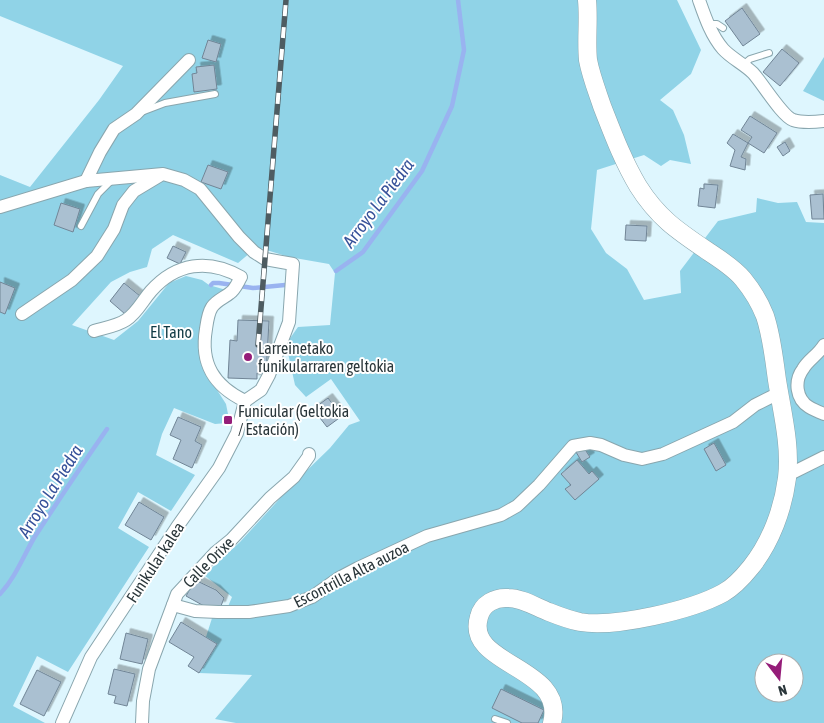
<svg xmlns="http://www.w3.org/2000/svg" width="824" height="723" font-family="'Asap Condensed',sans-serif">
<defs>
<filter id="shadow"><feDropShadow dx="4.5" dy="-4.5" stdDeviation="0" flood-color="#0004"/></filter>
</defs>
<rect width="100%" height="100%" fill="#def6fe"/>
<g fill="#90d3e7" fill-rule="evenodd">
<path d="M 0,0 L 677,0 L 701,50 L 691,74 L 660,100 L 673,110 L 684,135 L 691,164 L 670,160 L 661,166 L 644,155 L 597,170 L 591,229 L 606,253 L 627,269 L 644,300 L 681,293 L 680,271 L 718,221 L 756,212 L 757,198 L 778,203 L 797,202 L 806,222 L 824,223 L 824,723 L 236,723 L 215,719 L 252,675 L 199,673 L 217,644 L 206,637 L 213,615 L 224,616 L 232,597 L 204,575 L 240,542 L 295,482 L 330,448 L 349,425 L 360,421 L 331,379 L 306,397 L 295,385 L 286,344 L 298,327 L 330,325 L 335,273 L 329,264 L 289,257 L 257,247 L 238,263 L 173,235 L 152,249 L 147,267 L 130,272 L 111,282 L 72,325 L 114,340 L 138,321 L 169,283 L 186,276 L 202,280 L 209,285 L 226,290 L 209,306 L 210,379 L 226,404 L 228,414 L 227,423 L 215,424 L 174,408 L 162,434 L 156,455 L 195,475 L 171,511 L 138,492 L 118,528 L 149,547 L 68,672 L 37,656 L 13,706 L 45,723 L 0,723 L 0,175 L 30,187 L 99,100 L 123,66 L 0,16 ZM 764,663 L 794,663 L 794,693 L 764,693 Z"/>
<path d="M 824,57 L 824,101 L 803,91 Z"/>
</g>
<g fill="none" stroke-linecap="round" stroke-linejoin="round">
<g stroke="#99b3f0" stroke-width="4.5">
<path d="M 336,271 L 363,252 L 422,171 L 452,106 L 464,50 L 458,0"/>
<path d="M 211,285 L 213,283 L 219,283 L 253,288 L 285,285"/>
<path d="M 0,594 C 15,578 23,557 34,538 C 58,501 82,465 107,429"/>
</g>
</g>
<g fill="#aac0d1" stroke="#718596" filter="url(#shadow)">
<path d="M 742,8 L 760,34 L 743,46 L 725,21 Z"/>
<path d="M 208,40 L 221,44 L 216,62 L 202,58 Z"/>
<path d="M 782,49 L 799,63 L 780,86 L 763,72 Z"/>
<path d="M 214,65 L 217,89 L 194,92 L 192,74 L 197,73 L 196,67 Z"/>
<path d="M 750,116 L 777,133 L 764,153 L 748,143 L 752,137 L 741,130 Z"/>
<path d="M 733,134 L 748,143 L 741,157 L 746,159 L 745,170 L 730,166 L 735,150 L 727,143 Z"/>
<path d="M 785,142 L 790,151 L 783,156 L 777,147 Z"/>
<path d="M 208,165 L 228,172 L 221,189 L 201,182 Z"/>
<path d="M 704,184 L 718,185 L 715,208 L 698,206 L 700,188 L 704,189 Z"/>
<path d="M 823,194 L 824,219 L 812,219 L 810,195 Z"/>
<path d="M 61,203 L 80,209 L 73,232 L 54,225 Z"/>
<path d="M 626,225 L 647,226 L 646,241 L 625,240 Z"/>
<path d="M 173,246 L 186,252 L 180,264 L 167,258 Z"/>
<path d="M 0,282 L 15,288 L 5,314 L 0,312 Z"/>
<path d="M 124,283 L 140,296 L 125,314 L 110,301 Z"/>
<path d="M 238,320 L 269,321 L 266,374 L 257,373 L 257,379 L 228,378 L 230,340 L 237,341 Z"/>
<path d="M 328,398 L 342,416 L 327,427 L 313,409 Z"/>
<path d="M 178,417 L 201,427 L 195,441 L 202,445 L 192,468 L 173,459 L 181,440 L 170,435 Z"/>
<path d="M 714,443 L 726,465 L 716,471 L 704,449 Z"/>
<path d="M 584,448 L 590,457 L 582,462 L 576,452 Z"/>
<path d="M 577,460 L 589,474 L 592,471 L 599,479 L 575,500 L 565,489 L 571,485 L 561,474 Z"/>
<path d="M 139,502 L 164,517 L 151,540 L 125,525 Z"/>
<path d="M 195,580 L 216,590 L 224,598 L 221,606 L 204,606 L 186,596 Z"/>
<path d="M 181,622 L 217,644 L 199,673 L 188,666 L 194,657 L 169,642 Z"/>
<path d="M 126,633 L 148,639 L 142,664 L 120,659 Z"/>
<path d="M 114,669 L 135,674 L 127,706 L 114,703 L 116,696 L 108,694 Z"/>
<path d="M 37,670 L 61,682 L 44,716 L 20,704 Z"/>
<path d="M 501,689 L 544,710 L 538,723 L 522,723 L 492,708 Z"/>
</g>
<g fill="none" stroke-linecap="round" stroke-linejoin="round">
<defs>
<g id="lane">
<path d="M 708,24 L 717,24 L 723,28"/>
<path d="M 743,65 L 750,59 L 769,53"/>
<path d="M 144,111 L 165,103 L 215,94"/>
<path d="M 81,226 L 98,194 L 113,179"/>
<path d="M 495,719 L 507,723"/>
</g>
<g id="street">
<path d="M 699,0 C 705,17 711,35 723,49 C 731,58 744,64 753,73 C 763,84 782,116 793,120 C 802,123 815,122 824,121"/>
<path d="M 86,181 L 100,152 L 114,129 L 136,114 L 189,60"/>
<path d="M 0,207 L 86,181 L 163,174 L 184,180 L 200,189 L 239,237 L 254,252 L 265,259 L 293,264 L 289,322 L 269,375 L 261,390 L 245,401"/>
<path d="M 22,314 L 72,280 L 97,256 L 114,229 L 123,205 L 134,191 L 159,176"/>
<path d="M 94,331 C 104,328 117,326 126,320 C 137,313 143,300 151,291 C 176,263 208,258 241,277 C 238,282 235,290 230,293 C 224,298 217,300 212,307 C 208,313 207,322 206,329 C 200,364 214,386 245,401"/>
<path d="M 824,345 C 818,355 808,360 803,369 C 794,381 796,399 809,407 C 814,410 819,412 824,414"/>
<path d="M 788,475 L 824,457"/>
<path d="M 173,605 L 195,611 L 218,612 L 249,612 L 289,606 L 312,597 L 339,578 L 358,568 L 427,536 L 501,515 L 517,506 L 539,485 L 573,446 L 590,443 L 601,445 L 624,455 L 642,459 L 663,454 L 733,422 L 755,405 L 779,393"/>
<path d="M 62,723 L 91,657 L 177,527 L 219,468 L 237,433 L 245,401"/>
<path d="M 142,723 L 143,701 L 149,669 L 177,594 L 215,553 L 231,540 L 270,498 L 294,477 L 309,456 L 309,454"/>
</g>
<path id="secondary" d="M 552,723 C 567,666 464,666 479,617 C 482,604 495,597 508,598 C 522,598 536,607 549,612 C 559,616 570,620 580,622 C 615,628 692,610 723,593 C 734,587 743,577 751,567 C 771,542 783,509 787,478 C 791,446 782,412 777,380 C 774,359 772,337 765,316 C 760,303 752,290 743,279 C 734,268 721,260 709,252 C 678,231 658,218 638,186 C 623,161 613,134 602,106 C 597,91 591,76 588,60 C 586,40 589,20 587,0"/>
</defs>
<use href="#lane" stroke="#89a6ae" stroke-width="8"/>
<use href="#street" stroke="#89a6ae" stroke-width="14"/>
<use href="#secondary" stroke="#89a6ae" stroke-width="19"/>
<use href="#lane" stroke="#fff" stroke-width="6"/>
<use href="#street" stroke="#fff" stroke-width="12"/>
<use href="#secondary" stroke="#fff" stroke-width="18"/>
<defs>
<path id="rail" d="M 258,345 L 286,0"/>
</defs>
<use href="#rail" stroke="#4e5c61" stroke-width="5.5"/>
<use href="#rail" stroke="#fff" stroke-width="4" stroke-dasharray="11" stroke-linecap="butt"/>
</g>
<g fill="#951d79" stroke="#fff" stroke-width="2">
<circle cx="248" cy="357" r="5"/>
<rect x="223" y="415" width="10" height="10" rx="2.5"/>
</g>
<g text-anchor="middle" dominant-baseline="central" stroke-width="4" stroke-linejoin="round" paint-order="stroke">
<g font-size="16" fill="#103b45" stroke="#fff">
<text x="171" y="332">El Tano</text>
</g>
<g font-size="16" fill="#2a363a" stroke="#fff" text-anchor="start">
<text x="258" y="348">Larreinetako<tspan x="258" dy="18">funikularraren geltokia</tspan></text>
<text x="238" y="411">Funicular (Geltokia<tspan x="238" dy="18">/ Estación)</tspan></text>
</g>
<g font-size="16" fill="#2a363a" stroke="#fff">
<text transform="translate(155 562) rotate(-57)">Funikular kalea</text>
<text transform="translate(208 562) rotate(-45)">Calle Orixe</text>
<text transform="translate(351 574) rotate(-27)">Escontrilla Alta auzoa</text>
</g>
<g font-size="18" font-style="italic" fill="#37529a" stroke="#fff">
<text transform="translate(378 203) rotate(-53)">Arroyo La Piedra</text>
<text transform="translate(50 491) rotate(-58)">Arroyo La Piedra</text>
</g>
</g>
<g transform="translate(779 678) rotate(164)"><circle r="24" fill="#ffffff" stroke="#aaafb0"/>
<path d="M0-4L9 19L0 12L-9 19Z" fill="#951d79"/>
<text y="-8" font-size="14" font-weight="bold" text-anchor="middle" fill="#2a363a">N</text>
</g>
</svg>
